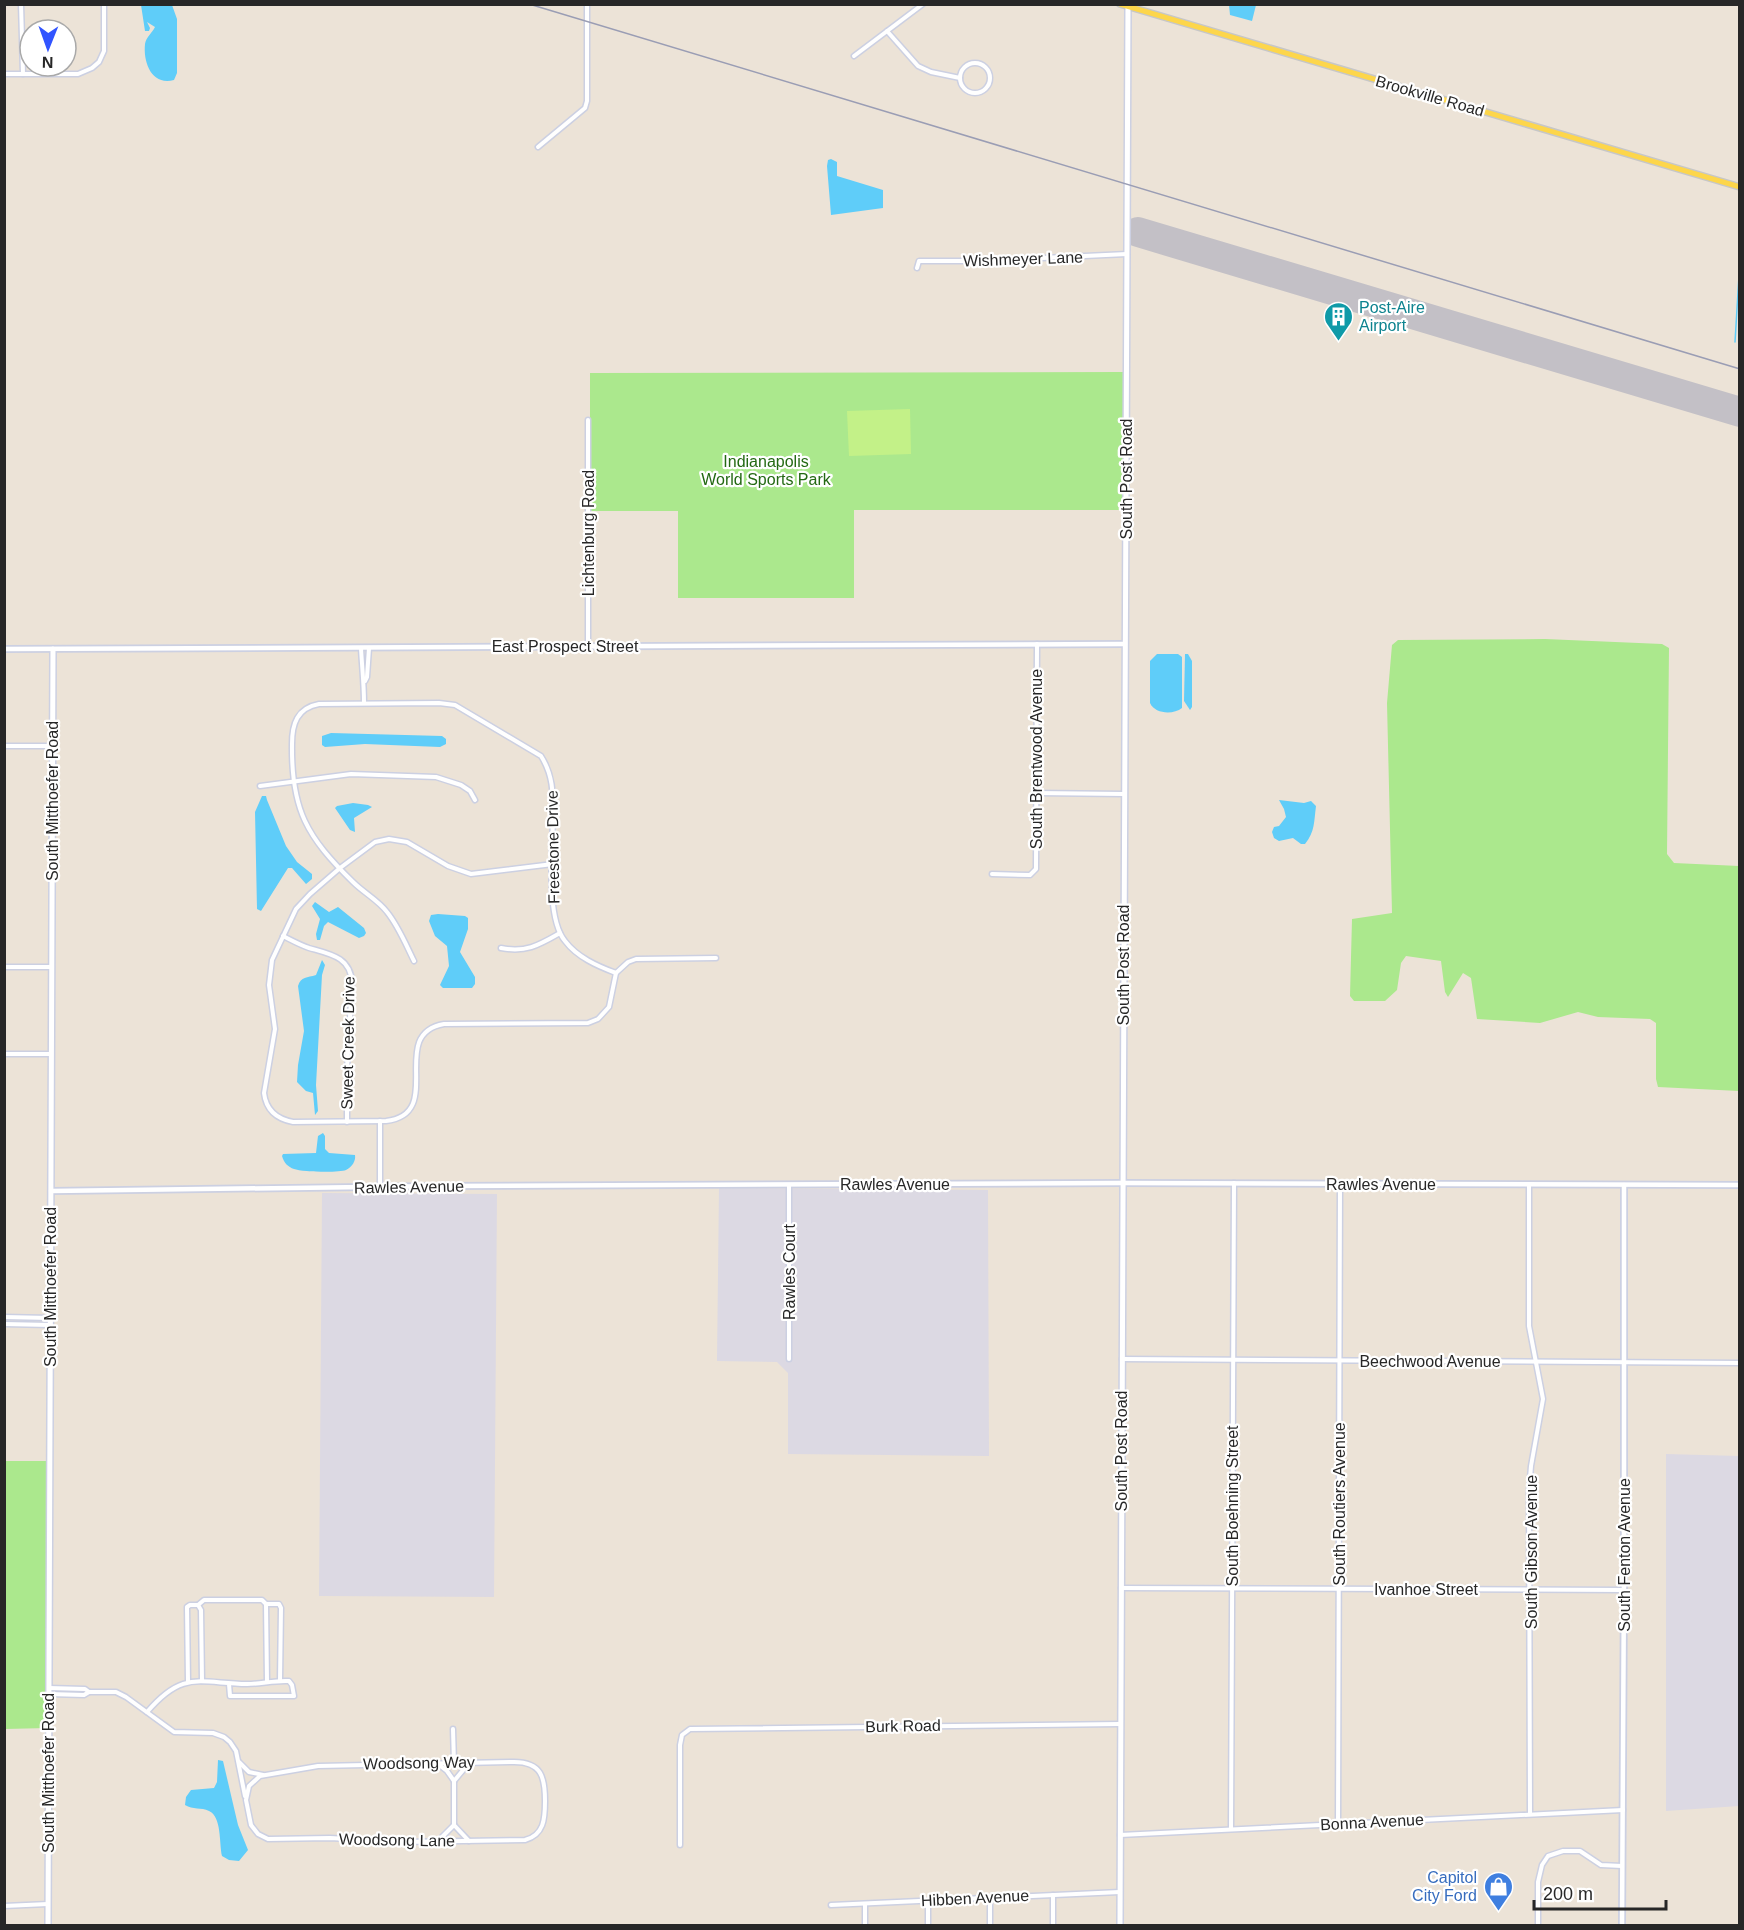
<svg xmlns="http://www.w3.org/2000/svg" width="1744" height="1930" font-family="Helvetica,sans-serif">
<rect width="100%" height="100%" fill="#ece3d7"/>
<g fill="#dcd9e3">
<path d="M 719,1188 L 988,1190 L 989,1456 L 788,1454 L 788,1373 L 777,1362 L 717,1361 Z"/>
<path d="M 322,1193 L 497,1194 L 494,1597 L 319,1596 Z"/>
<path d="M 1666,1454 L 1739,1456 L 1739,1806 L 1666,1811 Z"/>
</g>
<g fill="#abe88d">
<path d="M 1123,372 L 1123,510 L 854,510 L 854,598 L 678,598 L 678,511 L 590,511 L 590,373 Z"/>
<path d="M 1545,639 L 1662,644 L 1669,648 L 1667,854 L 1674,863 L 1739,866 L 1739,1091 L 1658,1087 L 1656,1079 L 1656,1023 L 1650,1019 L 1598,1017 L 1578,1012 L 1540,1023 L 1477,1019 L 1471,978 L 1463,973 L 1448,997 L 1445,992 L 1441,961 L 1406,956 L 1401,963 L 1397,990 L 1385,1001 L 1354,1001 L 1350,996 L 1352,919 L 1392,913 L 1387,703 L 1392,645 L 1398,640 Z"/>
<path d="M 4,1461 L 49,1461 L 48,1728 L 5,1729 Z"/>
</g>
<path fill="#c3f188" d="M 910,409 L 911,454 L 849,456 L 847,411 Z"/>
<g fill="#5fcdf9">
<path d="M 141,5 L 172,5 L 177,19 L 177,73 L 174,80 C 152,86 143,63 145,44 C 146,37 152,33 155,27 L 147,22 L 150,28 L 149,31 L 145,31 Z"/>
<path d="M 1229,5 L 1256,5 L 1252,21 L 1230,15 Z"/>
<path d="M 831,159 L 837,162 L 837,176 L 883,190 L 883,208 L 831,215 L 827,166 L 828,160 Z"/>
<path d="M 1157,654 L 1178,654 L 1182,657 L 1182,708 C 1173,715 1155,714 1150,703 L 1150,661 Z"/>
<path d="M 1185,654 L 1188,654 L 1192,661 L 1192,707 L 1190,710 L 1184,701 Z"/>
<path d="M 331,733 L 442,736 L 446,739 L 446,744 L 440,747 L 365,744 L 325,747 L 322,745 L 322,736 Z"/>
<path d="M 262,796 L 266,796 L 267,800 L 286,846 L 297,862 L 312,874 L 312,879 L 306,884 L 292,868 L 288,868 L 261,911 L 257,909 L 255,812 Z"/>
<path d="M 1279,800 L 1304,803 L 1311,801 L 1316,806 C 1314,821 1315,832 1305,844 L 1301,844 L 1293,838 L 1279,841 L 1274,838 L 1272,832 L 1274,827 L 1279,826 L 1286,817 L 1284,809 Z"/>
<path d="M 353,803 L 368,805 L 372,807 L 354,818 L 355,832 L 350,830 L 335,808 L 337,806 Z"/>
<path d="M 315,902 L 329,912 L 338,907 L 364,928 L 366,933 L 364,936 L 359,938 L 328,922 L 324,926 L 320,940 L 317,940 L 316,934 L 320,919 L 312,906 Z"/>
<path d="M 438,914 L 465,916 L 468,918 L 468,929 L 460,952 L 475,977 L 475,984 L 472,988 L 443,988 L 440,985 L 449,966 L 447,946 L 435,936 L 429,921 L 431,915 Z"/>
<path d="M 322,960 L 325,965 L 322,975 L 316,1085 L 318,1111 L 315,1115 L 313,1093 L 306,1091 L 297,1082 L 298,1065 L 304,1031 L 298,986 C 301,976 307,978 316,975 Z"/>
<path d="M 323,1133 L 325,1136 L 325,1149 L 329,1153 L 355,1155 C 356,1161 352,1167 346,1170 C 339,1173 302,1172 294,1169 C 288,1167 284,1163 282,1156 L 283,1154 L 316,1153 L 318,1136 Z"/>
<path d="M 218,1760 L 223,1761 L 238,1825 L 248,1850 L 239,1861 L 229,1860 L 222,1856 C 219,1843 222,1817 209,1811 C 201,1807 193,1810 185,1805 L 186,1797 L 191,1790 L 214,1788 L 217,1782 Z"/>
</g>
<g fill="none" stroke-linecap="round" stroke-linejoin="round">
<path stroke="#5fcdf9" stroke-width="1.5" d="M 1735,342 L 1740,259"/>
<path stroke="#c3c0c6" stroke-width="30" d="M 1138,232 L 1740,412"/>
<defs>
<g id="minor">
<path d="M 21,4 L 23,74"/>
<path d="M 887,31 L 918,66 L 931,72 L 960,78"/>
<path d="M 854,56 L 923,4"/>
<circle cx="975" cy="78" r="15"/>
<path d="M 4,74 L 78,74 L 92,68 L 99,62 L 104,51 L 104,4"/>
<path d="M 538,147 L 585,108 L 587,101 L 587,4"/>
<path d="M 917,268 L 919,261 L 977,261 L 1127,254"/>
<path d="M 588,647 L 588,420"/>
<path d="M 361,648 C 362,667 364,684 364,703"/>
<path d="M 365,681 L 367,677 L 369,648"/>
<path d="M 4,746 L 53,746"/>
<path d="M 260,786 L 351,774 L 436,777 L 461,785 L 470,791 L 475,800"/>
<path d="M 1036,793 L 1124,794"/>
<path d="M 553,864 L 471,874 L 448,866 L 407,842 L 389,839 L 375,842 L 340,868 L 310,894 L 296,909 L 272,960 L 269,985 L 275,1029 L 264,1093 C 266,1110 277,1119 293,1122 L 386,1121 C 447,1114 386,1034 444,1024 L 588,1023 L 598,1019 L 609,1007 L 616,973 L 628,962 L 636,959 L 716,958"/>
<path d="M 992,874 L 1030,875 L 1036,869 L 1037,644"/>
<path d="M 283,936 C 291,940 300,945 309,948 C 330,954 351,957 352,983 L 347,1069 L 347,1122"/>
<path d="M 501,948 C 526,953 539,945 560,933"/>
<path d="M 414,961 C 406,945 399,927 387,912 C 378,900 364,893 353,882 C 307,837 291,810 292,744 C 292,724 297,708 319,704 L 439,703 L 455,705 L 541,756 C 553,775 553,792 553,814 C 553,846 545,917 565,941 C 577,957 597,966 616,973"/>
<path d="M 4,967 L 51,967"/>
<path d="M 4,1054 L 51,1054"/>
<path d="M 380,1121 L 380,1187"/>
<path d="M 789,1185 L 789,1359"/>
<path d="M 1529,1185 L 1529,1326 L 1543,1399 L 1531,1466 L 1529,1490 L 1530,1814"/>
<path d="M 4,1317 L 50,1318"/>
<path d="M 4,1324 L 50,1325"/>
<path d="M 1122,1359 L 1740,1363"/>
<path d="M 1121,1588 L 1624,1590"/>
<path d="M 266,1604 L 279,1604 L 281,1608 L 280,1680"/>
<path d="M 198,1605 L 204,1600 L 262,1600 L 266,1604 L 267,1682"/>
<path d="M 188,1682 L 187,1607 L 190,1605 L 198,1605 L 201,1610 L 202,1681"/>
<path d="M 49,1688 L 85,1689 L 89,1692"/>
<path d="M 49,1694 L 84,1695 L 89,1692 L 116,1692 L 126,1697 L 174,1732 L 213,1733 L 224,1737 L 230,1742 L 236,1751 L 245,1796"/>
<path d="M 147,1712 C 183,1670 198,1683 247,1684 C 261,1684 275,1680 289,1681 L 292,1685 L 294,1696 L 230,1696 L 229,1684"/>
<path d="M 453,1729 L 454,1763"/>
<path d="M 239,1762 L 249,1772 L 263,1775"/>
<path d="M 514,1762 C 542,1762 545,1778 545,1801 C 545,1819 544,1835 525,1840 L 401,1842 L 330,1838 L 268,1839 L 258,1834 L 251,1825 L 246,1800 L 249,1786 L 260,1776 L 318,1766 Z"/>
<path d="M 438,1764 L 447,1771 L 454,1781"/>
<path d="M 454,1781 L 454,1825"/>
<path d="M 454,1781 L 469,1763"/>
<path d="M 1338,1824 L 1340,1184"/>
<path d="M 454,1825 L 469,1841"/>
<path d="M 1231,1829 L 1234,1183"/>
<path d="M 1120,1835 L 1623,1810"/>
<path d="M 438,1841 L 454,1825"/>
<path d="M 680,1845 L 680,1745 L 682,1735 L 690,1729 L 1120,1724"/>
<path d="M 1053,1895 L 1053,1926"/>
<path d="M 990,1898 L 990,1926"/>
<path d="M 928,1901 L 928,1926"/>
<path d="M 865,1904 L 865,1926"/>
<path d="M 831,1905 L 1120,1892"/>
<path d="M 4,1906 L 48,1904"/>
<path d="M 1538,1926 L 1538,1882 L 1542,1865 L 1548,1856 L 1563,1851 L 1580,1851 L 1601,1865 L 1622,1866"/>
</g>
<g id="tertiary">
<path d="M 4,649 L 1125,644"/>
<path d="M 51,1191 L 440,1186 L 1122,1183 L 1740,1185"/>
<path d="M 1622,1926 L 1624,1579 L 1624,1185"/>
</g>
<g id="secondary">
<path d="M 48,1926 L 53,649"/>
<path d="M 1120,1926 L 1128,4"/>
</g>
<path id="primary" d="M 1120,4 L 1740,187"/>
</defs>
<use href="#minor" stroke="#ccd0e2" stroke-width="7"/>
<use href="#tertiary" stroke="#ccd0e2" stroke-width="8"/>
<use href="#secondary" stroke="#ccd0e2" stroke-width="8"/>
<use href="#primary" stroke="#c7c7c7" stroke-width="8"/>
<use href="#minor" stroke="#fff" stroke-width="4"/>
<use href="#tertiary" stroke="#fff" stroke-width="4.5"/>
<use href="#secondary" stroke="#fff" stroke-width="5"/>
<use href="#primary" stroke="#fdd64b" stroke-width="5"/>
<path stroke="#9a9db4" stroke-width="1.5" d="M 529,4 L 1740,369"/>
</g>
<defs>
<symbol id="building-pin" viewBox="-11 -11 22 30"><path d="M0 17L-7.5 6A9.5 9.5 0 1 1 7.5 6Z" fill="#0f9aa8" stroke="#fff"/><path d="M-4-6H4V6H1V3H-1V6H-4ZM-2.5-4.3h1.7v1.8h-1.7ZM.8-4.3h1.7v1.8H.8ZM-2.5-1h1.7V.8h-1.7ZM.8-1h1.7V.8H.8Z" fill="#fff"/></symbol>
<symbol id="shop-pin" viewBox="-11 -11 22 30"><path d="M0 17L-7.5 6A9.5 9.5 0 1 1 7.5 6Z" fill="#3f7fe0" stroke="#fff"/><path d="M-5-2.5h2.3a2.7 3.5 0 0 1 5.4 0H5L5.5 6h-11ZM-1.5-2.5h3a1.5 2.3 0 0 0-3 0Z" fill="#fff"/></symbol>
</defs>
<g fill-rule="evenodd">
<use href="#building-pin" x="1322" y="300" width="33" height="45"/>
<use href="#shop-pin" x="1482" y="1870" width="33" height="45"/>
</g>
<g text-anchor="middle" dominant-baseline="central" stroke-width="4.5" stroke-linejoin="round" paint-order="stroke">
<g font-size="16" fill="#272727" stroke="#fff">
<text transform="translate(1430 96) rotate(16)">Brookville Road</text>
<text transform="translate(1023 259) rotate(-2)">Wishmeyer Lane</text>
<text transform="translate(1126 479) rotate(-90)">South Post Road</text>
<text transform="translate(588 533) rotate(-90)">Lichtenburg Road</text>
<text x="565" y="646">East Prospect Street</text>
<text transform="translate(1036 759) rotate(-90)">South Brentwood Avenue</text>
<text transform="translate(52 801) rotate(-90)">South Mitthoefer Road</text>
<text transform="translate(553 847) rotate(-91)">Freestone Drive</text>
<text transform="translate(1123 965) rotate(-90)">South Post Road</text>
<text transform="translate(348 1043) rotate(-89)">Sweet Creek Drive</text>
<text x="895" y="1184">Rawles Avenue</text>
<text x="1381" y="1184">Rawles Avenue</text>
<text transform="translate(409 1187) rotate(-1)">Rawles Avenue</text>
<text transform="translate(789 1272) rotate(-90)">Rawles Court</text>
<text transform="translate(50 1287) rotate(-90)">South Mitthoefer Road</text>
<text x="1430" y="1361">Beechwood Avenue</text>
<text transform="translate(1121 1451) rotate(-90)">South Post Road</text>
<text transform="translate(1339 1504) rotate(-90)">South Routiers Avenue</text>
<text transform="translate(1232 1506) rotate(-90)">South Boehning Street</text>
<text transform="translate(1531 1552) rotate(-90)">South Gibson Avenue</text>
<text transform="translate(1624 1555) rotate(-90)">South Fenton Avenue</text>
<text x="1426" y="1589">Ivanhoe Street</text>
<text transform="translate(903 1726) rotate(-1)">Burk Road</text>
<text transform="translate(419 1763) rotate(-1)">Woodsong Way</text>
<text transform="translate(48 1773) rotate(-90)">South Mitthoefer Road</text>
<text transform="translate(1372 1822) rotate(-3)">Bonna Avenue</text>
<text transform="translate(397 1840) rotate(1)">Woodsong Lane</text>
<text transform="translate(975 1898) rotate(-3)">Hibben Avenue</text>
</g>
<g font-size="16" fill="#0d838f" stroke="#fff" text-anchor="start">
<text x="1359" y="307">Post-Aire<tspan x="1359" dy="18">Airport</tspan></text>
</g>
<g font-size="16" fill="#236913" stroke="#fff">
<text x="766" y="461">Indianapolis<tspan x="766" dy="18">World Sports Park</tspan></text>
</g>
<g font-size="16" fill="#366cbe" stroke="#fff" text-anchor="end">
<text x="1477" y="1877">Capitol<tspan x="1477" dy="18">City Ford</tspan></text>
</g>
</g>
<rect width="1744" height="1930" fill="none" stroke="#272727" stroke-width="12"/>
<g transform="translate(48 48) rotate(181)"><circle r="28" fill="#ffffff" stroke="#a9a9a9" stroke-width="1.5"/>
<path d="M0-4.5L10 22L0 15L-10 22Z" fill="#3154ff"/>
<text y="-9" font-size="16" font-weight="bold" text-anchor="middle" fill="#272727">N</text>
</g>
<path d="M1534 1900v9h132v-9" fill="none" stroke="#272727" stroke-width="3"/>
<text x="1543" y="1900" font-size="18" fill="#272727" stroke="#ffffff" stroke-width="4.5" paint-order="stroke">200 m</text>
</svg>
